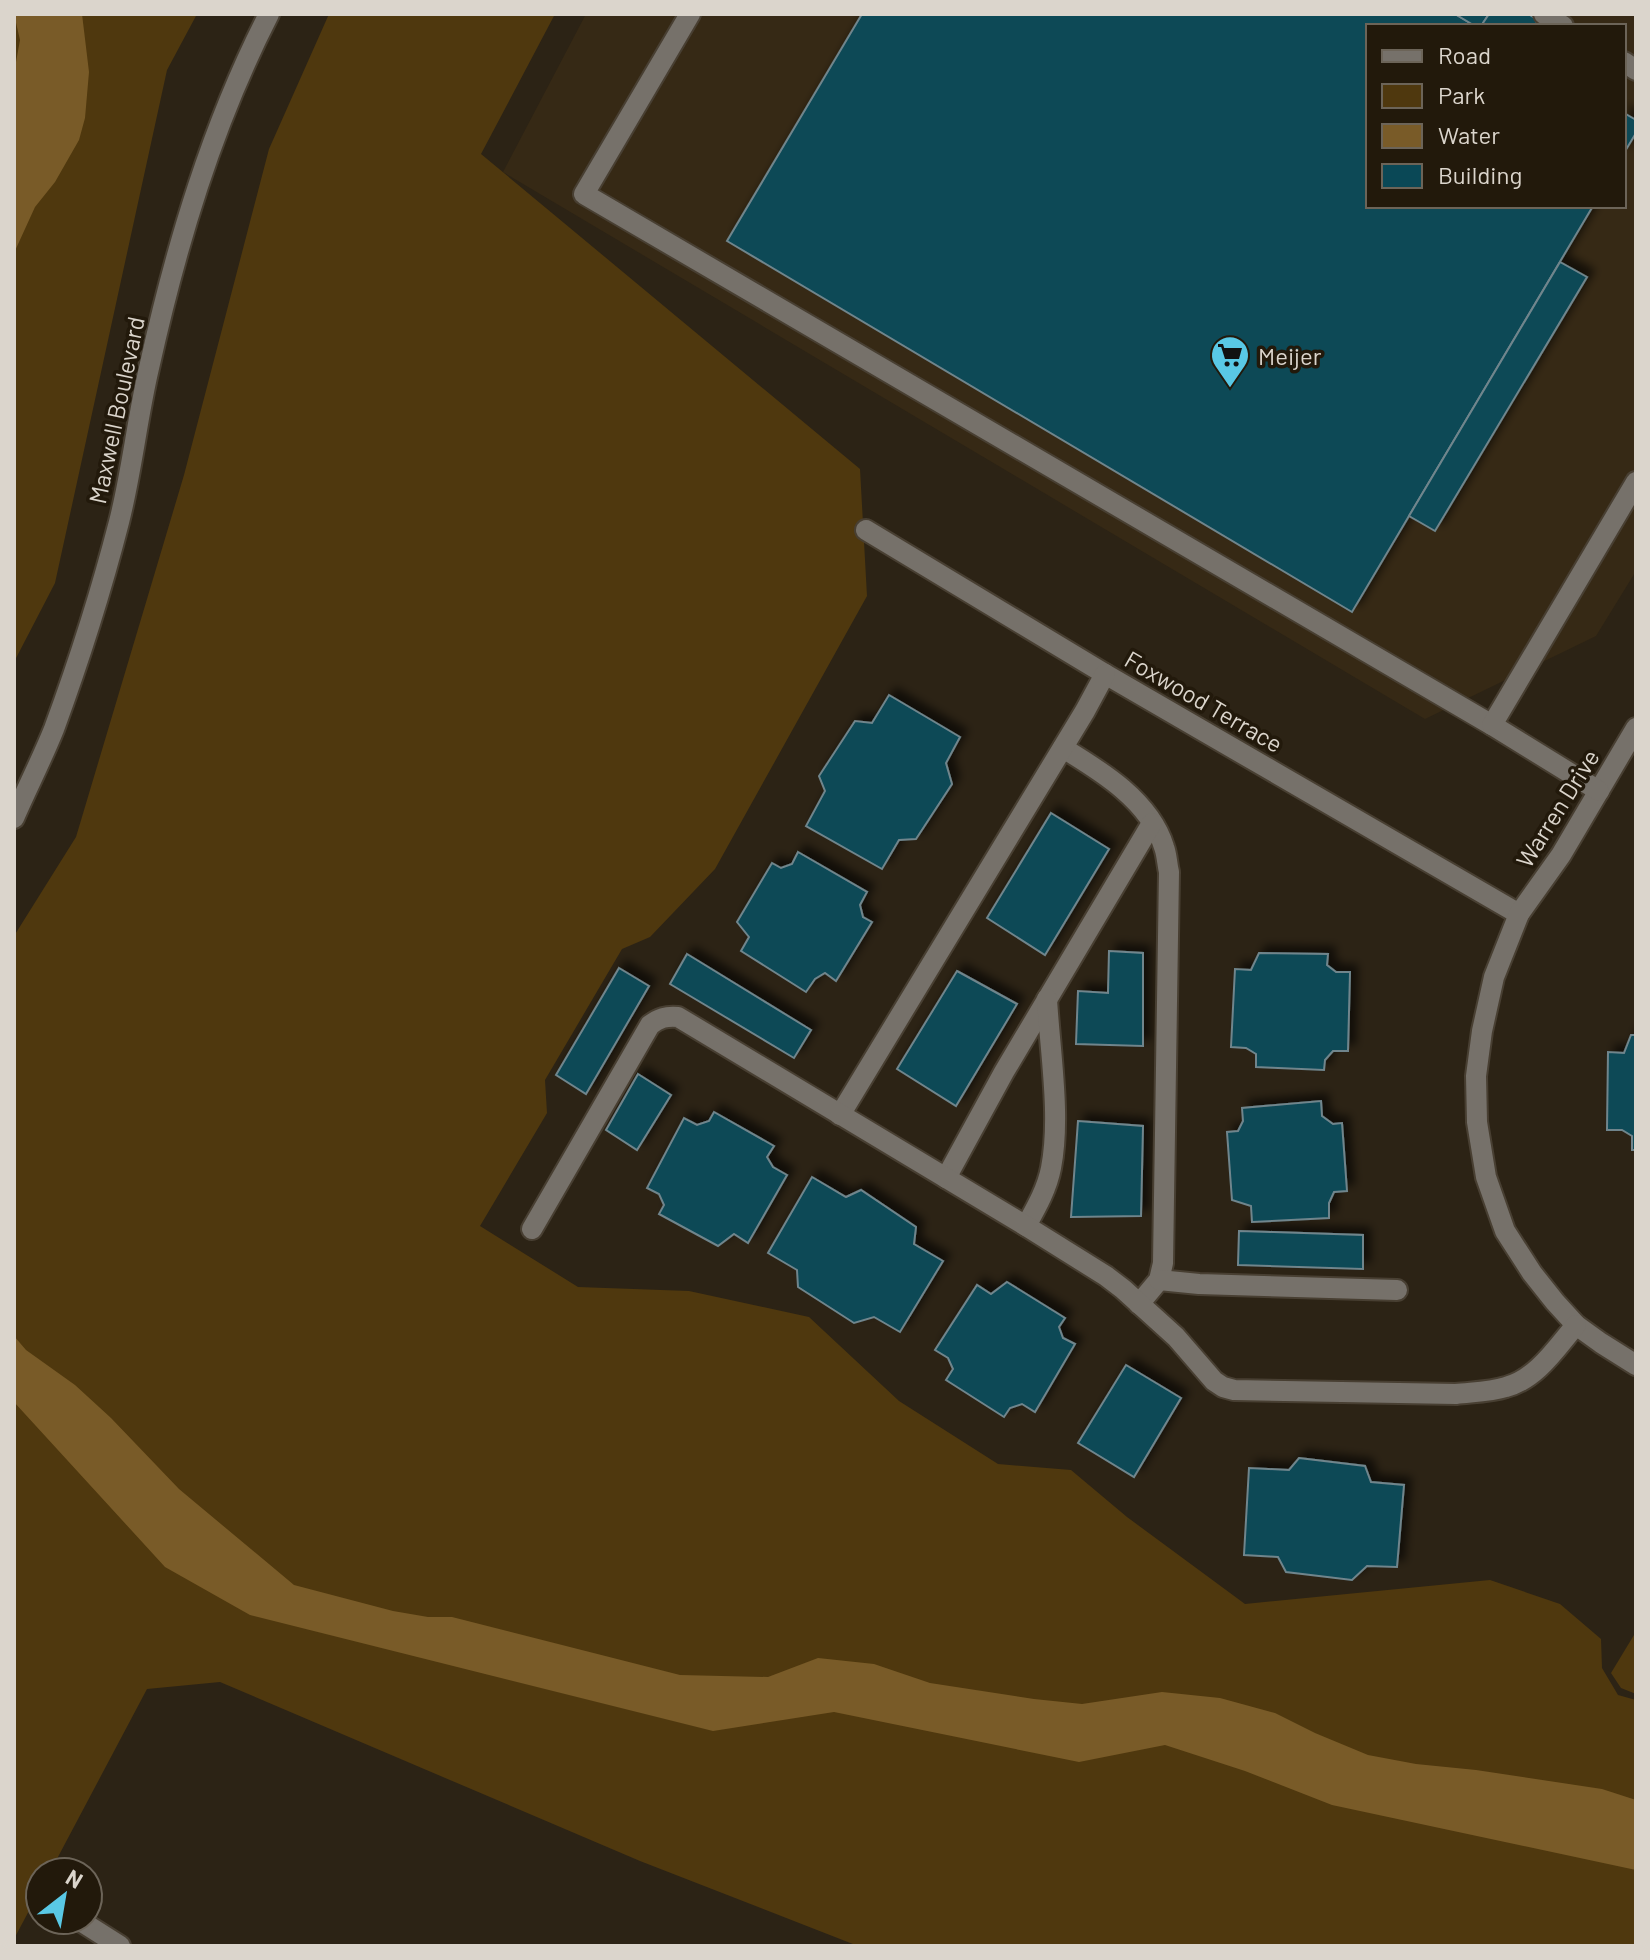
<svg xmlns="http://www.w3.org/2000/svg" width="1650" height="1960" font-family="Barlow,sans-serif">
<defs>
<filter id="shadow"><feDropShadow dx="7" dy="-7" stdDeviation="4" flood-color="#0009"/></filter>
</defs>
<rect width="100%" height="100%" fill="#2c2315"/>
<path fill="#362915" fill-rule="evenodd" d="M 586,14 L 1636,14 L 1636,571 L 1596,636 L 1425,719 L 503,172 ZM 1368,26 L 1624,26 L 1624,206 L 1368,206 Z"/>
<g fill="#4f380e">
<path d="M 14,14 L 197,14 L 167,70 L 55,583 L 14,662 Z"/>
<path d="M 329,14 L 555,14 L 481,154 L 860,469 L 867,596 L 715,869 L 650,937 L 622,949 L 545,1080 L 547,1113 L 480,1226 L 578,1287 L 689,1291 L 809,1317 L 899,1401 L 998,1464 L 1071,1470 L 1127,1517 L 1245,1604 L 1490,1580 L 1560,1604 L 1601,1639 L 1602,1668 L 1618,1695 L 1636,1700 L 1636,1946 L 858,1946 L 640,1861 L 220,1682 L 147,1689 L 50,1872 L 40,1872 L 40,1890 L 14,1939 L 14,936 L 76,837 L 184,475 L 269,149 Z"/>
<path d="M 1634,1635 L 1636,1636 L 1636,1694 L 1621,1688 L 1611,1673 Z"/>
</g>
<g fill="#795b28">
<path d="M 14,14 L 82,14 L 89,72 L 85,118 L 79,140 L 55,182 L 35,207 L 14,253 L 14,73 L 20,40 Z"/>
<path d="M 14,1336 L 26,1350 L 75,1385 L 111,1418 L 179,1489 L 294,1585 L 393,1611 L 428,1617 L 452,1617 L 680,1675 L 768,1677 L 818,1658 L 874,1664 L 930,1683 L 1034,1699 L 1082,1704 L 1162,1692 L 1220,1698 L 1275,1713 L 1315,1733 L 1368,1755 L 1416,1764 L 1476,1770 L 1602,1789 L 1636,1800 L 1636,1870 L 1332,1805 L 1245,1771 L 1165,1745 L 1079,1762 L 834,1712 L 713,1731 L 250,1615 L 165,1567 L 14,1402 Z"/>
</g>
<g fill="#0a4856" stroke="#6f858c" stroke-width="2" filter="url(#shadow)">
<path d="M 862,14 L 1455,14 L 1475,26 L 1368,26 L 1368,206 L 1593,206 L 1352,612 L 727,241 Z"/>
<path d="M 1455,14 L 1489,14 L 1481,26 L 1475,26 Z"/>
<path d="M 1489,14 L 1528,14 L 1538,20 L 1535,26 L 1481,26 Z"/>
<path d="M 1624,113 L 1636,120 L 1636,133 L 1624,153 Z"/>
<path d="M 1560,262 L 1587,277 L 1435,531 L 1409,516 Z"/>
<path d="M 889,695 L 960,737 L 946,763 L 952,784 L 916,839 L 899,840 L 882,869 L 806,826 L 825,791 L 819,776 L 855,721 L 872,723 Z"/>
<path d="M 1051,813 L 1109,849 L 1045,955 L 987,918 Z"/>
<path d="M 798,852 L 867,892 L 860,905 L 863,917 L 872,922 L 836,981 L 825,973 L 815,979 L 806,992 L 741,951 L 749,937 L 737,922 L 772,863 L 781,868 L 792,864 Z"/>
<path d="M 1109,951 L 1143,953 L 1143,1046 L 1076,1044 L 1078,991 L 1108,993 Z"/>
<path d="M 1259,953 L 1328,954 L 1327,965 L 1336,972 L 1350,972 L 1348,1051 L 1333,1051 L 1325,1060 L 1324,1070 L 1256,1067 L 1256,1054 L 1246,1048 L 1231,1047 L 1235,969 L 1251,970 Z"/>
<path d="M 687,954 L 811,1030 L 794,1058 L 670,984 Z"/>
<path d="M 619,968 L 649,986 L 586,1094 L 556,1075 Z"/>
<path d="M 957,971 L 1017,1004 L 956,1106 L 897,1069 Z"/>
<path d="M 1631,1035 L 1636,1035 L 1636,1150 L 1632,1150 L 1632,1136 L 1622,1130 L 1607,1130 L 1608,1052 L 1624,1053 Z"/>
<path d="M 638,1074 L 671,1095 L 637,1150 L 606,1130 Z"/>
<path d="M 1321,1101 L 1322,1116 L 1333,1124 L 1342,1123 L 1347,1191 L 1334,1192 L 1329,1203 L 1329,1218 L 1252,1222 L 1251,1206 L 1232,1200 L 1227,1132 L 1238,1131 L 1243,1121 L 1242,1108 Z"/>
<path d="M 714,1112 L 774,1146 L 767,1157 L 773,1167 L 787,1175 L 748,1243 L 734,1234 L 718,1246 L 659,1214 L 664,1205 L 659,1194 L 647,1188 L 684,1118 L 697,1125 L 709,1121 Z"/>
<path d="M 1078,1121 L 1143,1126 L 1141,1216 L 1071,1217 Z"/>
<path d="M 812,1177 L 846,1197 L 861,1190 L 916,1227 L 914,1244 L 943,1261 L 900,1332 L 874,1317 L 854,1323 L 798,1287 L 797,1270 L 768,1253 Z"/>
<path d="M 1239,1231 L 1363,1235 L 1363,1269 L 1238,1265 Z"/>
<path d="M 1007,1282 L 1065,1318 L 1059,1327 L 1063,1338 L 1075,1344 L 1035,1412 L 1022,1404 L 1010,1408 L 1004,1417 L 946,1380 L 953,1369 L 948,1358 L 935,1350 L 977,1285 L 991,1294 Z"/>
<path d="M 1126,1365 L 1181,1398 L 1134,1477 L 1078,1443 Z"/>
<path d="M 1299,1458 L 1365,1466 L 1371,1482 L 1404,1485 L 1397,1567 L 1367,1566 L 1352,1580 L 1286,1572 L 1278,1557 L 1244,1555 L 1249,1468 L 1289,1470 Z"/>
</g>
<g fill="none" stroke-linecap="round" stroke-linejoin="round">
<defs>
<g id="minor">
<path d="M 690,14 L 584,194 L 1492,725"/>
<path d="M 1544,14 L 1563,26"/>
<path d="M 1624,62 L 1636,70"/>
<path d="M 866,530 L 1105,674 L 1519,914"/>
<path d="M 1636,728 L 1561,855 L 1519,914 L 1494,977 L 1482,1031 L 1476,1076 L 1477,1122 L 1486,1177 L 1505,1231 L 1532,1273 L 1555,1302 L 1576,1325 L 1601,1343 L 1636,1365"/>
<path d="M 1063,748 C 1101,771 1150,801 1164,847 C 1167,855 1167,864 1169,872 L 1163,1263 L 1159,1280 L 1139,1304"/>
<path d="M 1599,791 L 1492,725 L 1636,482"/>
<path d="M 14,818 C 27,788 42,759 54,729 C 79,661 101,592 119,522 C 132,471 137,419 149,368 C 176,246 212,125 269,14"/>
<path d="M 840,1115 L 1085,711 L 1105,674"/>
<path d="M 946,1178 L 1004,1072 L 1152,823"/>
<path d="M 1026,1226 C 1036,1208 1047,1189 1051,1168 C 1061,1117 1050,1052 1047,999"/>
<path d="M 532,1229 L 650,1025 C 659,1018 666,1016 678,1017 L 1026,1226 L 1106,1276 L 1123,1289 L 1176,1337 L 1214,1381 L 1223,1387 L 1234,1390 L 1456,1394 C 1473,1392 1490,1392 1506,1387 C 1537,1379 1557,1347 1576,1325"/>
<path d="M 1159,1280 L 1199,1284 L 1397,1290"/>
<path d="M 79,1920 L 120,1946"/>
</g>
</defs>
<use href="#minor" stroke="#483f32" stroke-width="24"/>
<use href="#minor" stroke="#76716a" stroke-width="20"/>
</g>
<defs>
<symbol id="supermarket-pin" viewBox="-11 -11 22 30"><path d="M0 17L-7.5 6A9.5 9.5 0 1 1 7.5 6Z" fill="#59c8e5" stroke="#22190b"/><path d="M-6-5.5h2.5l.6 2H6L4.5 2H-2.5L-4.4-4H-6ZM-1.5 3.2a1.3 1.3 0 1 0 .1 0ZM3 3.2a1.3 1.3 0 1 0 .1 0Z" fill="#111"/></symbol>
</defs>
<g fill-rule="evenodd">
<use href="#supermarket-pin" x="1208" y="333" width="44" height="60"/>
</g>
<g text-anchor="middle" dominant-baseline="central" stroke-width="7" stroke-linejoin="round" paint-order="stroke">
<g font-size="24" fill="#dbd5cc" stroke="#22190b" text-anchor="start">
<text x="1258" y="355">Meijer</text>
</g>
<g font-size="24" fill="#dbd5cc" stroke="#22190b">
<text transform="translate(116 410) rotate(-78)">Maxwell Boulevard</text>
<text transform="translate(1204 701) rotate(30)">Foxwood Terrace</text>
<text transform="translate(1557 808) rotate(-58)">Warren Drive</text>
</g>
</g>
<rect width="1650" height="1960" fill="none" stroke="#dbd5cc" stroke-width="32"/>
<rect x="1366" y="24" width="260" height="184" fill="#22190b" stroke="#6c6458" stroke-width="2"/>
<rect x="1382" y="50" width="40" height="12" fill="#76716a" stroke="#6c6458" stroke-width="2"/>
<text x="1438" y="64" font-size="24" fill="#dbd5cc">Road</text>
<rect x="1382" y="84" width="40" height="24" fill="#4f380e" stroke="#6c6458" stroke-width="2"/>
<text x="1438" y="104" font-size="24" fill="#dbd5cc">Park</text>
<rect x="1382" y="124" width="40" height="24" fill="#795b28" stroke="#6c6458" stroke-width="2"/>
<text x="1438" y="144" font-size="24" fill="#dbd5cc">Water</text>
<rect x="1382" y="164" width="40" height="24" fill="#0a4856" stroke="#6c6458" stroke-width="2"/>
<text x="1438" y="184" font-size="24" fill="#dbd5cc">Building</text>
<g transform="translate(64 1896) rotate(31)"><circle r="38" fill="#22190b" stroke="#6c6458" stroke-width="2"/>
<path d="M0-6L14 30L0 20L-14 30Z" fill="#59c8e5"/>
<text y="-12" font-size="22" font-weight="bold" text-anchor="middle" fill="#dbd5cc">N</text>
</g>
</svg>
